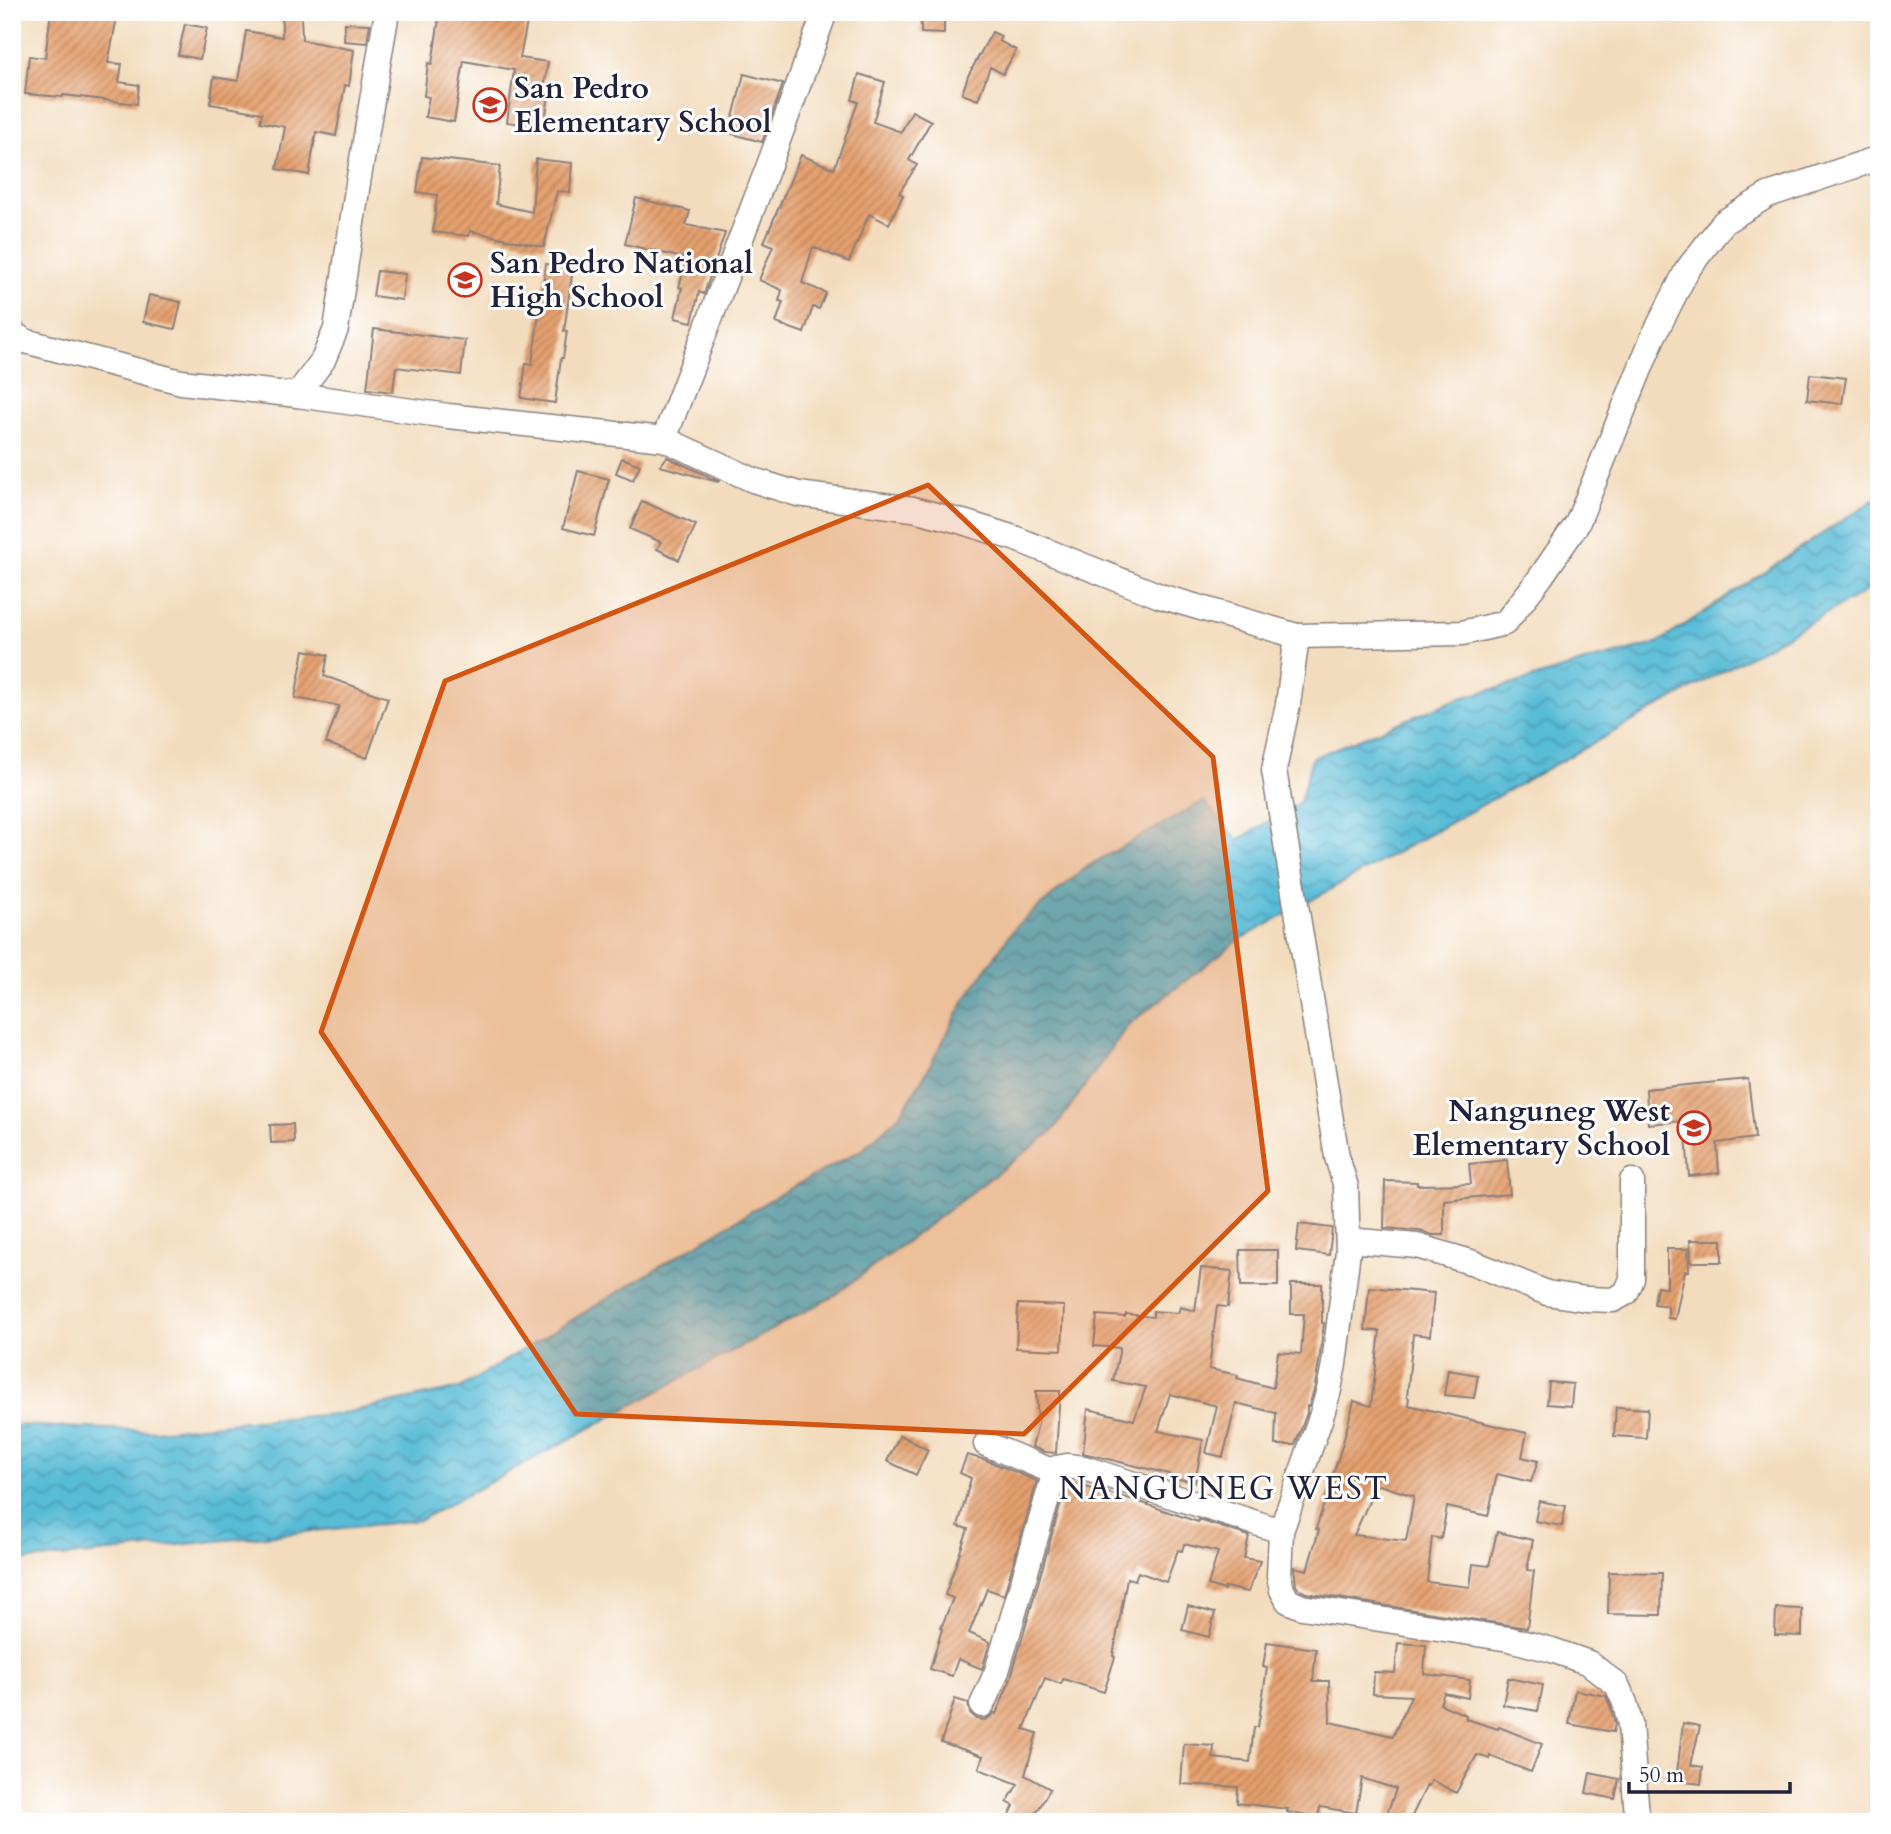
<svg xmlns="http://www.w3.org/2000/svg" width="1891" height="1834" font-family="Cardo,serif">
<defs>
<pattern id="water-waves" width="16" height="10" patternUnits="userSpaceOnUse" patternTransform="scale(1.75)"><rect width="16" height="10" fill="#59bcd7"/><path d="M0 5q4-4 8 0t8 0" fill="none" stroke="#4998b0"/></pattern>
<pattern id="building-hatch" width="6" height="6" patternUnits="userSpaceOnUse" patternTransform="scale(1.75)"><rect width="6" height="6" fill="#e5a06e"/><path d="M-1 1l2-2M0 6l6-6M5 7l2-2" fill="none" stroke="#b9825c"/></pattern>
</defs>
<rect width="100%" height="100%" fill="#fff"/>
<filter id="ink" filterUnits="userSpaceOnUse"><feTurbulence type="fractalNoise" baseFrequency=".0143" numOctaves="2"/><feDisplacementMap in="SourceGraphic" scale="14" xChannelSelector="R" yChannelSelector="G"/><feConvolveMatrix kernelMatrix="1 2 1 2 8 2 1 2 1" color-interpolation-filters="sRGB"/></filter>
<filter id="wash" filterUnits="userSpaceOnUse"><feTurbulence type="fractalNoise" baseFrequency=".00686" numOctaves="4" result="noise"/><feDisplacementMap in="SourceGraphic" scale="28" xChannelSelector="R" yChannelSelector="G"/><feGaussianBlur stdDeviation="1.57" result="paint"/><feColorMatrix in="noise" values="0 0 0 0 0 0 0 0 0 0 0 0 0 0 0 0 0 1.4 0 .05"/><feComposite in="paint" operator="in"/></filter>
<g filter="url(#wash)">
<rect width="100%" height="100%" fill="#f3dcbd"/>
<path fill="url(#water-waves)" stroke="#3e6f89" stroke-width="2" d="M 1879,498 L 1879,584 L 1236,942 L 1128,1025 L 1053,1131 L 834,1296 L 420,1520 L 12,1562 L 12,1425 L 156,1431 L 256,1420 L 339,1414 L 460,1388 L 778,1195 L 863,1149 L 900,1115 L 926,1073 L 965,1000 L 1015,927 L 1088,866 L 1204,801 L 1238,840 L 1300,802 L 1312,758 L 1460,698 L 1514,684 L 1588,661 L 1656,644 L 1875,499 Z"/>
<g id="blocks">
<g fill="url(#building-hatch)" fill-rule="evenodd">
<path d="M 51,12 L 118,12 L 108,63 L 122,64 L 119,82 L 139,85 L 137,104 L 63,95 L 63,97 L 25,94 L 29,56 L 45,58 Z"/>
<path d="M 282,12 L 301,12 L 302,40 L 354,50 L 349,86 L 345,85 L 336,136 L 316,132 L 309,175 L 277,169 L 285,127 L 260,122 L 262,113 L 210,104 L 214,77 L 238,81 L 246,31 L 282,37 Z"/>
<path d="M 440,12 L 529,12 L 520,58 L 548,62 L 543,94 L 549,95 L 544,127 L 507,122 L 514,70 L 464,61 L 454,122 L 425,117 L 429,97 L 424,96 L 428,63 L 432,64 Z"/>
<path d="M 921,12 L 944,12 L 944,34 L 921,33 Z"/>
<path d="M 345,23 L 370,24 L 367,43 L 344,41 Z"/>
<path d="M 185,24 L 207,28 L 200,59 L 178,55 Z"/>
<path d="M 992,32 L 1001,36 L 999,41 L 1016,50 L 1003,74 L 990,67 L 978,100 L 962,94 L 968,76 Z"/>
<path d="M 744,74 L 783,84 L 762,142 L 729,133 Z"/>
<path d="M 859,74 L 885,82 L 873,122 L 901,132 L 912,111 L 931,121 L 909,160 L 917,165 L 899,193 L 903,195 L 889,224 L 869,214 L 849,262 L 813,247 L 802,283 L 826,293 L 819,309 L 813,307 L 804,333 L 776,323 L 783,302 L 779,301 L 782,290 L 759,280 L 773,246 L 764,242 L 801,155 L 834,169 L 858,102 L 852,100 Z"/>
<path d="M 422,157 L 500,166 L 496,204 L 532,212 L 536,159 L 572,163 L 570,192 L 557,191 L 544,247 L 470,231 L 469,236 L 433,232 L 437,195 L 417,192 Z"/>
<path d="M 636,198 L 690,211 L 686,225 L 725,233 L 704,294 L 699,292 L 692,322 L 675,318 L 682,288 L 679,287 L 687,259 L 625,244 Z"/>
<path d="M 546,264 L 573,268 L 564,331 L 567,331 L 563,358 L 561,358 L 555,403 L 521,398 L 526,363 L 532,364 Z"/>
<path d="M 377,271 L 405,274 L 402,300 L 373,296 Z"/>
<path d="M 149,295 L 181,302 L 175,329 L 143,322 Z"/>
<path d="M 374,329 L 465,340 L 461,375 L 396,367 L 393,392 L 367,389 Z"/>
<path d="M 1810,374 L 1846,378 L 1842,404 L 1807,400 Z"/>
<path d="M 667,457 L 719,481 L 718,482 L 660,466 Z"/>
<path d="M 622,458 L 640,465 L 633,480 L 616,473 Z"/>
<path d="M 578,471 L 609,479 L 594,536 L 563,528 Z"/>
<path d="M 642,501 L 696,525 L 679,560 L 657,549 L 661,542 L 630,529 Z"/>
<path d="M 304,650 L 328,655 L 324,676 L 388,698 L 367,758 L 326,743 L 339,706 L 295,698 Z"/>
<path d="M 1748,1079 L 1755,1138 L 1717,1143 L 1719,1173 L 1689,1176 L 1685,1121 L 1648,1124 L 1646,1089 Z"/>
<path d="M 293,1124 L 294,1142 L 271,1143 L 270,1125 Z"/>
<path d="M 1507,1160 L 1510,1194 L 1444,1200 L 1444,1235 L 1433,1235 L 1419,1231 L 1384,1228 L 1385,1181 L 1417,1182 L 1417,1185 L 1471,1184 L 1469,1164 Z"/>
<path d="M 1299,1224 L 1332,1228 L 1329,1255 L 1296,1251 Z"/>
<path d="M 1690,1240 L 1722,1240 L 1722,1262 L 1691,1262 Z"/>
<path d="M 1667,1249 L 1688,1249 L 1689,1271 L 1685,1271 L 1675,1319 L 1668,1318 L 1668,1306 L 1654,1304 L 1657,1286 L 1667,1288 Z"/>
<path d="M 1240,1250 L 1278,1250 L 1278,1286 L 1241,1286 Z"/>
<path d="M 1201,1268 L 1232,1271 L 1228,1307 L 1217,1306 L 1209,1369 L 1238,1375 L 1237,1378 L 1273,1388 L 1278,1352 L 1301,1354 L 1304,1314 L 1291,1314 L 1291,1284 L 1322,1284 L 1322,1323 L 1324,1323 L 1319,1362 L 1315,1386 L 1309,1406 L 1307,1406 L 1307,1413 L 1295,1445 L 1275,1445 L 1276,1413 L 1236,1403 L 1223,1457 L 1206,1453 L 1217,1406 L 1170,1394 L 1158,1431 L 1203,1440 L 1195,1482 L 1168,1477 L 1169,1474 L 1083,1453 L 1088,1409 L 1134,1420 L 1146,1387 L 1113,1381 L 1120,1348 L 1094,1346 L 1097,1315 L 1125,1317 L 1126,1314 L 1153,1317 L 1153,1311 L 1178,1313 L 1180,1307 L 1195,1311 Z"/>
<path d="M 1369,1287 L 1434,1293 L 1430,1336 L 1413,1334 L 1407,1397 L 1409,1398 L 1408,1405 L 1527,1433 L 1522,1457 L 1538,1461 L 1531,1482 L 1497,1474 L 1488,1516 L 1447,1507 L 1441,1539 L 1432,1537 L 1427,1582 L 1470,1587 L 1473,1564 L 1489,1566 L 1497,1532 L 1533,1540 L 1527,1570 L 1534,1571 L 1527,1628 L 1306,1593 L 1299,1589 L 1296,1585 L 1294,1567 L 1307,1570 L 1319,1530 L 1316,1529 L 1342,1446 L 1354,1401 L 1371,1406 L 1380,1331 L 1365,1330 ZM 1379,1485 L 1414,1496 L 1406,1541 L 1354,1535 L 1376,1486 Z"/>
<path d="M 1018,1304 L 1064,1306 L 1062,1350 L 1016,1348 Z"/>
<path d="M 1448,1370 L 1478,1375 L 1474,1398 L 1444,1395 Z"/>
<path d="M 1549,1382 L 1573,1384 L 1571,1406 L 1547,1404 Z"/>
<path d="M 1036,1391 L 1060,1391 L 1056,1453 L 1045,1452 L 1032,1447 L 1038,1424 Z"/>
<path d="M 1616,1407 L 1648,1409 L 1646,1438 L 1614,1436 Z"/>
<path d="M 900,1435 L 928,1450 L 916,1475 L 887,1461 Z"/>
<path d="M 967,1455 L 986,1460 L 1037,1481 L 1004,1595 L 987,1589 L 969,1633 L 990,1642 L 983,1666 L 982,1669 L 958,1659 L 952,1676 L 930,1669 L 942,1629 L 941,1628 L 953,1598 L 945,1595 L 968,1529 L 958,1526 L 971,1478 L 960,1473 Z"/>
<path d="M 1067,1482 L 1134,1500 L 1198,1522 L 1199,1520 L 1249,1536 L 1244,1558 L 1260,1561 L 1248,1592 L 1225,1587 L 1224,1590 L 1208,1585 L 1218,1552 L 1184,1544 L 1182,1551 L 1178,1550 L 1166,1582 L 1138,1572 L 1135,1580 L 1127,1578 L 1113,1656 L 1115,1657 L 1104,1692 L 1063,1679 L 1061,1684 L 1045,1678 L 1024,1729 L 1037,1733 L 1025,1775 L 1050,1789 L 1034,1817 L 1029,1814 L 1026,1822 L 1006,1822 L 1014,1806 L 1007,1802 L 1018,1784 L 979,1769 L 983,1756 L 941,1742 L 955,1699 L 968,1703 L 970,1713 L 977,1719 L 984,1720 L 990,1717 L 994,1713 L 996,1714 L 1010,1681 Z"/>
<path d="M 1539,1501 L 1566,1506 L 1562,1526 L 1535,1521 Z"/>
<path d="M 1609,1572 L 1662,1573 L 1661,1615 L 1608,1614 Z"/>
<path d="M 1188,1606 L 1215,1613 L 1209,1637 L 1182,1630 Z"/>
<path d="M 1776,1608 L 1802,1609 L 1802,1636 L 1775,1635 Z"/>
<path d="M 1267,1642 L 1316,1649 L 1313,1681 L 1329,1681 L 1330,1722 L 1393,1736 L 1411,1696 L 1373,1694 L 1374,1672 L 1395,1673 L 1398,1643 L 1426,1645 L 1424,1674 L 1470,1680 L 1468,1698 L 1444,1693 L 1440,1704 L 1466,1715 L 1466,1719 L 1498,1729 L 1499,1727 L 1542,1744 L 1531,1772 L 1490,1756 L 1490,1759 L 1477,1755 L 1456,1793 L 1432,1780 L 1429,1786 L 1427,1785 L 1409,1822 L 1384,1822 L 1396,1789 L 1362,1778 L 1356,1813 L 1320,1807 L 1318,1818 L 1287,1812 L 1288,1809 L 1237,1803 L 1238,1787 L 1181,1784 L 1184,1744 L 1214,1746 L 1213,1758 L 1250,1762 L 1254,1727 L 1258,1727 L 1267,1668 L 1263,1667 Z"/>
<path d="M 1508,1678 L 1543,1685 L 1538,1711 L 1503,1705 Z"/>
<path d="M 1575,1690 L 1606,1696 L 1611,1708 L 1615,1724 L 1613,1732 L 1569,1724 Z"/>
<path d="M 1683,1723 L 1700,1726 L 1691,1765 L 1703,1767 L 1701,1784 L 1676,1781 Z"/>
<path d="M 1590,1773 L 1619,1779 L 1615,1799 L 1586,1793 Z"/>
</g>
</g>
</g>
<g filter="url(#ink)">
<use href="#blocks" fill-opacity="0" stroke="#8a7f7c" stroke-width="2"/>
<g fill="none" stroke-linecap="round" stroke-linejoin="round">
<defs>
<g id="street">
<path d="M 12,333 L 25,341 L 181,382 L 297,395 L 448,416 L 664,439 L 753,480 L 798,494 L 913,509 L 963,522 L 1014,538 L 1160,596 L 1297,636 L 1462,633 L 1505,623 L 1540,578 L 1577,524 L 1653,337 L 1687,270 L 1724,222 L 1768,195 L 1879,158"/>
<path d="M 297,395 L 323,360 L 336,329 L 358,183 L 387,12"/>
<path d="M 664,439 L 769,165 L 825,12"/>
<path d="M 1297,636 L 1288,704 L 1274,770 L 1337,1157 L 1346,1187 L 1348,1251 L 1334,1364 L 1329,1390 L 1321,1417 L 1281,1531 L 1279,1576 L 1282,1590 L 1288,1601 L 1302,1607 L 1509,1639 L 1552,1650 L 1589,1663 L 1617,1685 L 1625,1703 L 1630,1724 L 1637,1816 L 1639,1822"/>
<path d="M 1348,1240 L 1417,1246 L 1474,1263 L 1547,1293 L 1586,1299 L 1613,1300 L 1626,1293 L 1632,1279 L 1632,1181"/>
<path d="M 986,1444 L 1054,1472"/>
<path d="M 982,1705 L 997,1671 L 1056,1468 L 1067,1466 L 1084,1468 L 1281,1531"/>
</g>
</defs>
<use href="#street" stroke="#8a7f7c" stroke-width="27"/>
<use href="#street" stroke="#fff" stroke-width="24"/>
</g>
</g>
<path fill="#d45411" fill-opacity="0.2" stroke="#d45411" stroke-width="5" stroke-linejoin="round" d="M 928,485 L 1213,757 L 1268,1191 L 1024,1434 L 576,1414 L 321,1032 L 445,681 Z"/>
<defs>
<symbol id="school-ring" viewBox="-11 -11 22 22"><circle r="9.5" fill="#fff" stroke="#c8321e" stroke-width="1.5"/><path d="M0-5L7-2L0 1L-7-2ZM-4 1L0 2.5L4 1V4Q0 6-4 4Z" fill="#c8321e"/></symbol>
</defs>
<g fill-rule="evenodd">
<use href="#school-ring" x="471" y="86" width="38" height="38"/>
<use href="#school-ring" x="446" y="261" width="38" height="38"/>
<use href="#school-ring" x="1675" y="1109" width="38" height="38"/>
</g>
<g text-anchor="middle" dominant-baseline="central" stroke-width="6" stroke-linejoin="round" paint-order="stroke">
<g font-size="30" font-weight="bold" fill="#22223b" stroke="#fff" text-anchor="start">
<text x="514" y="88">San Pedro<tspan x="514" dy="34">Elementary School</tspan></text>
<text x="490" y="263">San Pedro National<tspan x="490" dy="34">High School</tspan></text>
<text x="1670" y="1111" text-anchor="end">Nanguneg West<tspan x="1670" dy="34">Elementary School</tspan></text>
</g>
<g font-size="32" letter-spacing="2" fill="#22223b" stroke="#fff">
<text x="1224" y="1489">NANGUNEG WEST</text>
</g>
</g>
<rect width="1891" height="1834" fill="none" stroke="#fff" stroke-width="42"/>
<path d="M1629 1782v10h161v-10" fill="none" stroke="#22223b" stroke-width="3.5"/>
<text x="1639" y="1782" font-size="21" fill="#22223b" stroke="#ffffff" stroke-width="5" paint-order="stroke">50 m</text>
</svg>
